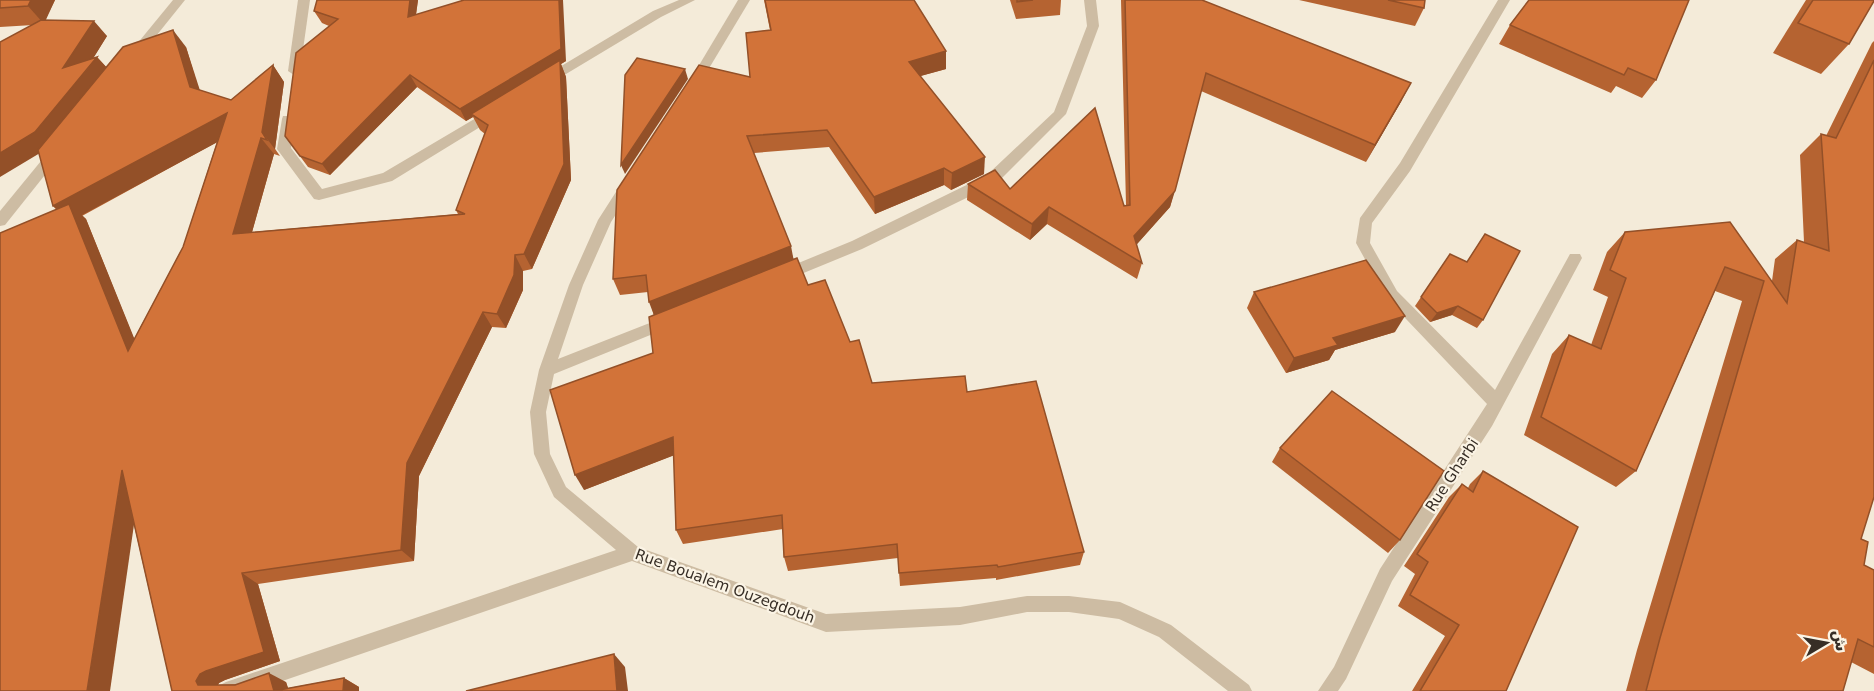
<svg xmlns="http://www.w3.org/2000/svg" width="1874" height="691" font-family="'DejaVu Sans','Noto Naskh Arabic',sans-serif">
<rect width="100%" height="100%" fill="#f4ebd9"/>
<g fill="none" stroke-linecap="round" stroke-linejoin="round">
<g fill="#cdbca3" fill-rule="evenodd">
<path d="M 173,0 L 185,0 L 140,56 L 132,56 L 132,50 Z"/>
<path d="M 298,0 L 310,0 L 300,71 L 294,75 L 288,71 Z"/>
<path d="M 679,0 L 695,0 L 661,17 L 551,83 L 543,83 L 541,80 L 543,77 L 653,11 Z"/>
<path d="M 738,0 L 750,0 L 699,85 L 691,85 L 689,82 Z"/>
<path d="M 1084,0 L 1096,0 L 1099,26 L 1066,114 L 997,183 L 862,249 L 789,279 L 779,279 L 777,275 L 779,271 L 852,241 L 987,175 L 1054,112 L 1087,26 Z"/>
<path d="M 1498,0 L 1510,0 L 1410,171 L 1372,223 L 1370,243 L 1397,291 L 1495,390 L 1570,254 L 1580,254 L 1582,258 L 1492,426 L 1392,581 L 1346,679 L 1338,691 L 1318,691 L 1334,667 L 1380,569 L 1487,404 L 1387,299 L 1356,243 L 1360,218 L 1400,163 Z"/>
<path d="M 493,108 L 498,110 L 499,113 L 498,116 L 392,181 L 319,200 L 314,199 L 277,149 L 282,119 L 283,116 L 293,116 L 294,119 L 291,148 L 322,189 L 383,173 Z"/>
<path d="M 55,148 L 60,150 L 62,153 L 60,156 L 5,225 L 0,226 L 0,211 L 50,150 Z"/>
<path d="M 628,180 L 635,185 L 611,222 L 583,285 L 558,359 L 670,315 L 675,317 L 677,321 L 675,325 L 554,374 L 546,412 L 550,454 L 566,487 L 638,547 L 826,614 L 960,607 L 1027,596 L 1069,596 L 1120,602 L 1171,625 L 1249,685 L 1252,691 L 1228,691 L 1159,637 L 1119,619 L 1069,612 L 1027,612 L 960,625 L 826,632 L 632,561 L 253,691 L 217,691 L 220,685 L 226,682 L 616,550 L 554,497 L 534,454 L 530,412 L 539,370 L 569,285 L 598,220 L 623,181 Z"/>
</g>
</g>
<g fill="#b56331" fill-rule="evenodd">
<path d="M 0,0 L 55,0 L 45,20 L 107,36 L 93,58 L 97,57 L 106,67 L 186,47 L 199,90 L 231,100 L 273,65 L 284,82 L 275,149 L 280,156 L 274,154 L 252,232 L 458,214 L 456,210 L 485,134 L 480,130 L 473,117 L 466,121 L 417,87 L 330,175 L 308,167 L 285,136 L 329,26 L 322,23 L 314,11 L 317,0 L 418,0 L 416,14 L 566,61 L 561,64 L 566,77 L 571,180 L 532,269 L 523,271 L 523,290 L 506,328 L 492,327 L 419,476 L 414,561 L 258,584 L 280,661 L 225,680 L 219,683 L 218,685 L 286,682 L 288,688 L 344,678 L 359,687 L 172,691 L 134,525 L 56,209 L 53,206 L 39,153 L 33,25 L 0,27 ZM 217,142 L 183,247 L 134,339 L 86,219 L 82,216 Z"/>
<path d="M 764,0 L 914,0 L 946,69 L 920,76 L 984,174 L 951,190 L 944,185 L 875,214 L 829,147 L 754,153 L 794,260 L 808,285 L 850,342 L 872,383 L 967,392 L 1084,552 L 1080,565 L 996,580 L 996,578 L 900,586 L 898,558 L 788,571 L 784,557 L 783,529 L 683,544 L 676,530 L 674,455 L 584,490 L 653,353 L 654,316 L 648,292 L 620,295 L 613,279 L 750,77 L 770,30 Z"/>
<path d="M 1010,0 L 1061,0 L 1060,15 L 1016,19 Z"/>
<path d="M 1121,0 L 1202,0 L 1402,100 L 1366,162 L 1201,91 L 1170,207 L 1136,245 L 1142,263 L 1137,279 L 1047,224 L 1030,240 L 967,200 L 968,184 L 1126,205 Z"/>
<path d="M 1299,0 L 1425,0 L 1424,8 L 1415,26 Z"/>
<path d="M 1529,0 L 1656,80 L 1642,98 L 1616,86 L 1611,93 L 1499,44 L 1510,25 Z"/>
<path d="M 1806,0 L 1874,0 L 1849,44 L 1821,74 L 1773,53 Z"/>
<path d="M 1874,41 L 1874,497 L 1861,539 L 1864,565 L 1874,570 L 1874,674 L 1851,662 L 1843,691 L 1626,691 L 1637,650 L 1742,301 L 1715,291 L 1636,471 L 1616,487 L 1524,435 L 1552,354 L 1569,335 L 1591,345 L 1608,297 L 1593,290 L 1607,252 L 1625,232 L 1772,281 L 1775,259 L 1797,240 L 1804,242 L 1800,155 L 1821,134 L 1826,136 L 1872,43 Z"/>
<path d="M 1485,234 L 1483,320 L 1477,328 L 1452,315 L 1430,322 L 1415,306 L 1450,254 L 1467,262 Z"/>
<path d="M 1254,292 L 1395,332 L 1335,350 L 1329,360 L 1286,373 L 1247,308 Z"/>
<path d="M 1280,448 L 1400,540 L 1388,553 L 1272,462 Z"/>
<path d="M 1483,471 L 1506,691 L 1412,691 L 1445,636 L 1398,606 L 1415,574 L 1404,566 L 1449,497 L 1462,484 L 1468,488 L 1470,484 Z"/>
</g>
<g fill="#935028">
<path d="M 31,0 L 55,0 L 44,24 L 28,6 Z"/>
<path d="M 410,0 L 418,0 L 414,29 L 408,17 Z"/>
<path d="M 559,0 L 563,0 L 566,61 L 561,64 L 566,77 L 571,180 L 532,269 L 524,254 L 564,164 L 471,114 L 473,117 L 466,121 L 460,109 Z"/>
<path d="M 94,21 L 107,36 L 83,75 L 97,57 L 111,72 L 50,147 L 0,177 L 0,153 L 63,68 Z"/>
<path d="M 173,30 L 186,47 L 204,103 L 190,87 Z"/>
<path d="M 946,51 L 946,69 L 910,79 L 909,62 Z"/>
<path d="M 273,65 L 284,82 L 275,149 L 280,156 L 262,132 Z"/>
<path d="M 685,69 L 688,79 L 625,174 L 621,165 Z"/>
<path d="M 410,75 L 417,87 L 330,175 L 322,164 Z"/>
<path d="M 1411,83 L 1402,100 L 1366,162 L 1375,145 Z"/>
<path d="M 227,113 L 240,130 L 82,215 L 86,219 L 145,365 L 128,351 L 70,222 L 53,206 Z"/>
<path d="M 261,138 L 274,154 L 247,250 L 233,234 Z"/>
<path d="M 985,157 L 984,174 L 951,190 L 952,173 Z"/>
<path d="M 944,168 L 944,185 L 875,214 L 874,197 Z"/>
<path d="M 1175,191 L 1170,207 L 1130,252 L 1134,236 Z"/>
<path d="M 1049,207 L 1047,224 L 1030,240 L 1032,224 Z"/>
<path d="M 791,246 L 794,262 L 655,318 L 649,302 Z"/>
<path d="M 515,255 L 523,271 L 523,290 L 506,328 L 497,314 Z"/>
<path d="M 1458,306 L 1452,315 L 1430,322 L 1437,313 Z"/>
<path d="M 483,312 L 492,327 L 419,476 L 414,561 L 401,550 L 407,463 Z"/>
<path d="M 1405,316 L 1395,332 L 1335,350 L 1329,360 L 1286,373 L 1294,358 L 1333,338 Z"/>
<path d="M 673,437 L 680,453 L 584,490 L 575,475 Z"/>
<path d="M 122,470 L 140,483 L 110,691 L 87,691 Z"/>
<path d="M 242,573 L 258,584 L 280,661 L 225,680 L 219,683 L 215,690 L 198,685 L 196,681 L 200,674 Z"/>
<path d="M 614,654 L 625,667 L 628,691 L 617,691 Z"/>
<path d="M 269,673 L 286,682 L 289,691 L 274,691 Z"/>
<path d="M 344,678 L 359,687 L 359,691 L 343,691 Z"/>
</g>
<g fill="#d27339" stroke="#935028" stroke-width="1.5">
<path d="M 0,0 L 31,0 L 28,6 L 0,8 Z"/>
<path d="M 317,0 L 410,0 L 408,17 L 464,0 L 559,0 L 561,49 L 460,109 L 410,75 L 322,164 L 300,156 L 285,136 L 296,53 L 338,19 L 314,11 Z"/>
<path d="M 765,0 L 914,0 L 946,51 L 909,62 L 985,157 L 952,173 L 944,168 L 874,197 L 827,130 L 747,136 L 791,246 L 649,302 L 646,275 L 613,279 L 617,190 L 699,65 L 750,77 L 746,33 L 771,30 Z"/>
<path d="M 1017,0 L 1033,0 L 1017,2 Z"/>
<path d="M 1125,0 L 1202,0 L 1411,83 L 1375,145 L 1206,73 L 1175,191 L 1134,236 L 1142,263 L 1049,207 L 1032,224 L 968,184 L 995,170 L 1010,189 L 1095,108 L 1124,206 L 1130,205 Z"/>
<path d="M 1388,0 L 1425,0 L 1424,8 Z"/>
<path d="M 1529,0 L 1689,0 L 1656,80 L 1628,68 L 1624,75 L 1510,25 Z"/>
<path d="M 1813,0 L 1874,0 L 1874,1 L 1849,44 L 1798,23 Z"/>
<path d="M 41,20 L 94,21 L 63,68 L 97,57 L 35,132 L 0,153 L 0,42 Z"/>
<path d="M 173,30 L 190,87 L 231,100 L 273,65 L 262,132 L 267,140 L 261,138 L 233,234 L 465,214 L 456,210 L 488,125 L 471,114 L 560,60 L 564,164 L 524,254 L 515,255 L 514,275 L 497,314 L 483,312 L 407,463 L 401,550 L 242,573 L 264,652 L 206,671 L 200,674 L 196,681 L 198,685 L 235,685 L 269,673 L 274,691 L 344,678 L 343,691 L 172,691 L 122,470 L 87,691 L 0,691 L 0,233 L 69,204 L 128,351 L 183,247 L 227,113 L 53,206 L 38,150 L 123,47 Z"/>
<path d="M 637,58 L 685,69 L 621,165 L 625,75 Z"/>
<path d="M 1874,60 L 1874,497 L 1861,539 L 1868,542 L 1864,565 L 1874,570 L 1874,647 L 1858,639 L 1843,691 L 1646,691 L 1660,638 L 1764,281 L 1725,267 L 1636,471 L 1541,417 L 1569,335 L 1601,349 L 1626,278 L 1610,270 L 1625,232 L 1730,222 L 1787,303 L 1797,240 L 1829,251 L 1821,134 L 1836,138 Z"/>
<path d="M 1485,234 L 1520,251 L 1483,320 L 1458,306 L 1437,313 L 1421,297 L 1450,254 L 1467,262 Z"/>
<path d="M 797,258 L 808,285 L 825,280 L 850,342 L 859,340 L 872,383 L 965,376 L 967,392 L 1036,381 L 1084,552 L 998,567 L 997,565 L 899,573 L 897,544 L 784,557 L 782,515 L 676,530 L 673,437 L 575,475 L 550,390 L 653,353 L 649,317 Z"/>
<path d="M 1366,260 L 1405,316 L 1333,338 L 1338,345 L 1294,358 L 1254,292 Z"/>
<path d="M 1332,391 L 1444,471 L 1400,540 L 1280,448 Z"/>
<path d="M 1483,471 L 1578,527 L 1506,691 L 1420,691 L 1459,625 L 1410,595 L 1428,562 L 1417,554 L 1462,484 L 1473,492 Z"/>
<path d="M 614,654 L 617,691 L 466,691 Z"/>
</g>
<g text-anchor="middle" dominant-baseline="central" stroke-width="4.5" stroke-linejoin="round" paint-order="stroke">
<g font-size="15" fill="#372e26" stroke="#fbf4e5">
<text transform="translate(1452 475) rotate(-57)">Rue Gharbi</text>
<text transform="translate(725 586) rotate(20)">Rue Boualem Ouzegdouh</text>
</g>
</g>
<g transform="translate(1826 643) rotate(80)" stroke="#fbf4e5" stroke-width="4.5" paint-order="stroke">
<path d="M0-4.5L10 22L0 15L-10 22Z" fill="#372e26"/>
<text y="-9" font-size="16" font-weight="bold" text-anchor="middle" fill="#372e26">ش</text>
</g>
</svg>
